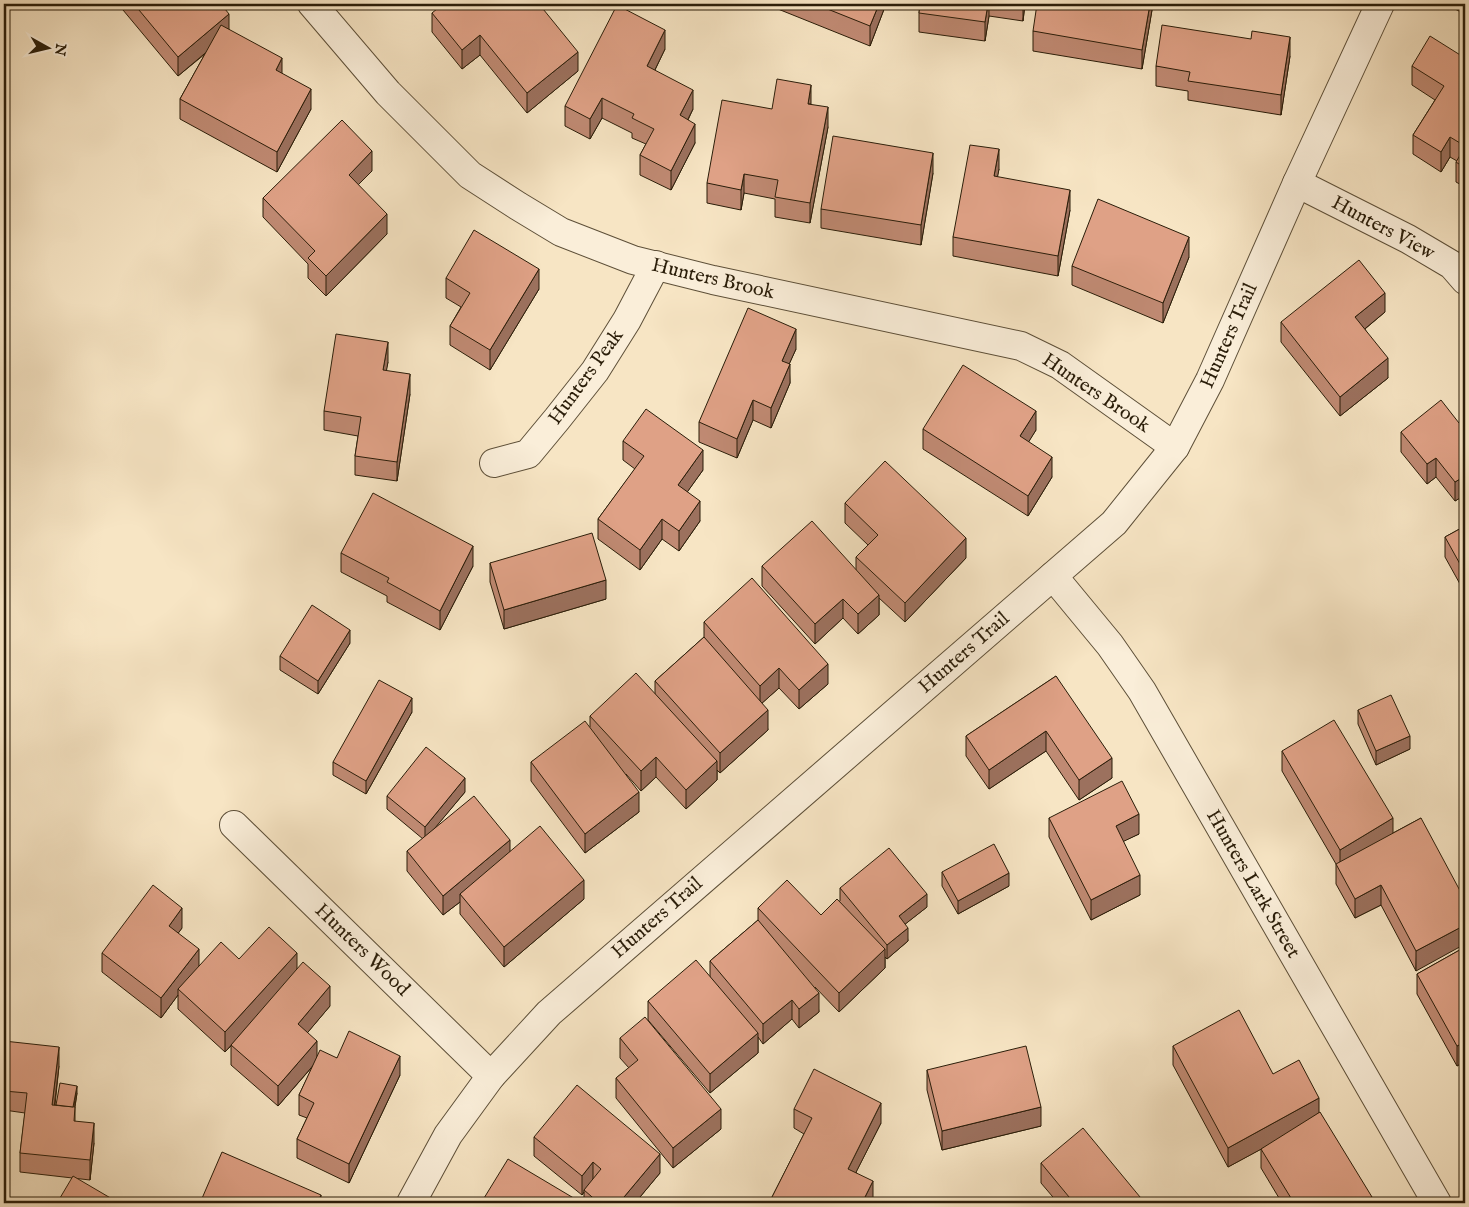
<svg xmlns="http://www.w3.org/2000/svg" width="1469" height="1207" font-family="'IM FELL English',serif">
<rect width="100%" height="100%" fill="#f7e5c4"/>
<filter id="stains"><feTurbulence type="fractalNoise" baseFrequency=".004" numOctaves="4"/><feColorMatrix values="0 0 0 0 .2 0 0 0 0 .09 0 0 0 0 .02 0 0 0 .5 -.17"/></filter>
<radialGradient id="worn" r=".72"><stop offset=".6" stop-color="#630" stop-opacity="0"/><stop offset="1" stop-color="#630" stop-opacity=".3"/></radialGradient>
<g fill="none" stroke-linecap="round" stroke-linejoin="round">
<defs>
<g id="minor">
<path d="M 312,4 L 388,93 L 470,175 L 518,206 L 561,232 L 633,260 L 713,280 L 1021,346 L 1060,365 L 1175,447"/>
<path d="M 1297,183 L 1408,239 L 1452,265 L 1465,280"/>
<path d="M 494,463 L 528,454 L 557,419 L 595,371 L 627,320 L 656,265"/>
<path d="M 1053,576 L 1110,645 L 1142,691 L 1437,1203"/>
<path d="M 234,825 L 491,1076"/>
<path d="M 411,1203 L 448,1135 L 491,1076 L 549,1013 L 1114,523 L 1175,447 L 1210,380 L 1297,183 L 1380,4"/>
</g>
</defs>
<use href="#minor" stroke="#5d4f38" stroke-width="30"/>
<use href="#minor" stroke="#faeed9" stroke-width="28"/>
</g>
<g fill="#c08a73" stroke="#2a1d09">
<path d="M 118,4 L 221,4 L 229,30 L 282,74 L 311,109 L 277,172 L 180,119 L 180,99 L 205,54 L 178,76 Z"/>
<path d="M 773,4 L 886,4 L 870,46 L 773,7 Z"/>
<path d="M 920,4 L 1025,4 L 1023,21 L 989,16 L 985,41 L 919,32 L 919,13 Z"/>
<path d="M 1153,4 L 1142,69 L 1033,51 L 1033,31 Z"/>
<path d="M 1451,4 L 1465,4 L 1465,14 L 1451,7 Z"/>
<path d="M 432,13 L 578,71 L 527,113 L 480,55 L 462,69 L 432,32 Z"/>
<path d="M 665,49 L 655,70 L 693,109 L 688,120 L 695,143 L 671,190 L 640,175 L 640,155 L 646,144 L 632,138 L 632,133 L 602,118 L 590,139 L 565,126 L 565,106 Z"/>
<path d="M 1290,56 L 1281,115 L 1188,100 L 1188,91 L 1156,86 L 1156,66 Z"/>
<path d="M 1465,58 L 1465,187 L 1456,182 L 1456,162 L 1457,161 L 1450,157 L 1441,172 L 1413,154 L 1413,135 L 1435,100 L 1412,85 L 1412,66 Z"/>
<path d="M 811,104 L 828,127 L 810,223 L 775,217 L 775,199 L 744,193 L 741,210 L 707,203 L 707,183 L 772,109 Z"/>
<path d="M 999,169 L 997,177 L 1070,210 L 1058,276 L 953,256 L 953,237 Z"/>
<path d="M 372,171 L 358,184 L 387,234 L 326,296 L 308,278 L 308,264 L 263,217 L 263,198 Z"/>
<path d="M 933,173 L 921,245 L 821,228 L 821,209 Z"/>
<path d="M 1189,257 L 1163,323 L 1072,285 L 1072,266 Z"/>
<path d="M 446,278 L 539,289 L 490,370 L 450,345 L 450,326 L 461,307 L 446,298 Z"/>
<path d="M 1385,312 L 1365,329 L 1388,378 L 1340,416 L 1281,342 L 1281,322 Z"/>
<path d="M 796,349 L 789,364 L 790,383 L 771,428 L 753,420 L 737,458 L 699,442 L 699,422 Z"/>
<path d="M 388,362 L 386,370 L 410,394 L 397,481 L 355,475 L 355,456 L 358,436 L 324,430 L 324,411 Z"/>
<path d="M 1465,418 L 1465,505 L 1460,498 L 1455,501 L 1436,477 L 1427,484 L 1401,452 L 1401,432 L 1459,423 Z"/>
<path d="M 923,429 L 1036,430 L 1028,442 L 1052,477 L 1028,516 L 923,449 Z"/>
<path d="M 623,441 L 703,470 L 687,492 L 700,521 L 679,551 L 662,539 L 640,570 L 598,539 L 598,519 L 635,469 L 623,460 Z"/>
<path d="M 845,503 L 966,558 L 905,622 L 879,598 L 879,615 L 858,634 L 843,618 L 815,644 L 762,586 L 762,566 L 856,570 L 856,557 L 868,545 L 845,523 Z"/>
<path d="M 1465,526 L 1465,593 L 1445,557 L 1445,537 Z"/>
<path d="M 341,553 L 473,566 L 440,630 L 387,602 L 387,596 L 341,572 Z"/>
<path d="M 490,563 L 606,599 L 504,629 L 490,582 Z"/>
<path d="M 704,622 L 828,684 L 799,709 L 779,688 L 762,703 L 768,730 L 720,773 L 717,770 L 717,780 L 686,809 L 656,777 L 641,791 L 626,774 L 639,812 L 585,853 L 531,781 L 531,762 L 590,727 L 590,716 L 655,694 L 655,681 L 704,637 Z"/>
<path d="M 350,643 L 318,694 L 280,670 L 280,656 Z"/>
<path d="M 1056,676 L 1112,778 L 1079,800 L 1046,751 L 989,789 L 966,756 L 966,736 Z"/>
<path d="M 1358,710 L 1410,749 L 1376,765 L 1358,724 Z"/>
<path d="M 412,712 L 366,794 L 333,775 L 333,762 Z"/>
<path d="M 1282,751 L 1393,833 L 1421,818 L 1416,971 L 1381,905 L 1355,918 L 1336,884 L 1336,864 L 1282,771 Z"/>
<path d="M 465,792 L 433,830 L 510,851 L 584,899 L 504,967 L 460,914 L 460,902 L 443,915 L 407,871 L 407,851 L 423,839 L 387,809 L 387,796 Z"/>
<path d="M 1049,818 L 1139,834 L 1123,841 L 1140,895 L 1091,920 L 1049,837 Z"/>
<path d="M 942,872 L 1009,886 L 958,914 L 942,886 Z"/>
<path d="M 840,888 L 927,907 L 905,924 L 908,941 L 887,959 L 885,957 L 885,968 L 839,1012 L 815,987 L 819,1012 L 799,1028 L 792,1019 L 763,1044 L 758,1037 L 758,1053 L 710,1093 L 648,1020 L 648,1001 L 710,978 L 710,961 L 758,920 L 758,908 L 821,915 L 840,901 Z"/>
<path d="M 182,928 L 178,933 L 199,967 L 239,959 L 297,968 L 330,1006 L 307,1033 L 317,1056 L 337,1058 L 400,1075 L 349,1183 L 297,1158 L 297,1139 L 307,1118 L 299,1115 L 299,1095 L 313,1066 L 278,1106 L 231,1065 L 231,1045 L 233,1044 L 225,1052 L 178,1009 L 178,995 L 161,1018 L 102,972 L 102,953 Z"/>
<path d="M 1465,947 L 1465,1061 L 1457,1066 L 1417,994 L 1417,974 Z"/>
<path d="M 620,1038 L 721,1129 L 673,1168 L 616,1098 L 616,1078 L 629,1068 L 620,1058 Z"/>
<path d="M 4,1041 L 59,1066 L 55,1105 L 56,1105 L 77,1093 L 75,1107 L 75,1122 L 94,1143 L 90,1180 L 20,1172 L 20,1153 L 25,1113 L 4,1110 Z"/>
<path d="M 1173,1046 L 1273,1074 L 1319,1112 L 1372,1203 L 1282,1203 L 1261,1168 L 1261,1149 L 1228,1167 L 1173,1065 Z"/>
<path d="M 927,1070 L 1041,1126 L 942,1150 L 927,1090 Z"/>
<path d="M 794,1109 L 881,1123 L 856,1172 L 873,1201 L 872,1203 L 769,1203 L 804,1134 L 794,1128 Z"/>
<path d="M 534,1137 L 660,1173 L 635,1203 L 584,1203 L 584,1192 L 582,1195 L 534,1156 Z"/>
<path d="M 1041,1163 L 1145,1203 L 1058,1203 L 1041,1183 Z"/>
</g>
<g fill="#9c715e" stroke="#2a1d09">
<path d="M 879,4 L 886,4 L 870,46 L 870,26 Z"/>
<path d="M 988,4 L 989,4 L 989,16 L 985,41 L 985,22 Z"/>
<path d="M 1023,4 L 1025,4 L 1023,21 Z"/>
<path d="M 1150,4 L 1153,4 L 1142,69 L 1142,50 Z"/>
<path d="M 229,14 L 229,33 L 178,76 L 178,57 Z"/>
<path d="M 665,30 L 665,49 L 647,86 L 647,66 Z"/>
<path d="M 480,35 L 480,55 L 462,69 L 462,50 Z"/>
<path d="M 1290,37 L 1290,56 L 1281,115 L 1281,95 Z"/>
<path d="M 578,52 L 578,71 L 527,113 L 527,93 Z"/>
<path d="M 282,58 L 282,78 L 276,70 Z"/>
<path d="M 811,85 L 811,104 L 808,104 Z"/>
<path d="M 311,89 L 311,109 L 277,172 L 277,152 Z"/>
<path d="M 693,90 L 693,109 L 680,135 L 680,115 Z"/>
<path d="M 602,98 L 602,118 L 590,139 L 590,119 Z"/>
<path d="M 828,107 L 828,127 L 810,223 L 810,203 Z"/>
<path d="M 695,124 L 695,143 L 671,190 L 671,171 Z"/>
<path d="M 1450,137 L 1450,157 L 1441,172 L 1441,152 Z"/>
<path d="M 999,149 L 999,169 L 994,196 L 994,176 Z"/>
<path d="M 372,151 L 372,171 L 349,194 L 349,175 Z"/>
<path d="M 933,153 L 933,173 L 921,245 L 921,225 Z"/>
<path d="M 744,174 L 744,193 L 741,210 L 741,190 Z"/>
<path d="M 1070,190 L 1070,210 L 1058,276 L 1058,256 Z"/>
<path d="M 387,214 L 387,234 L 326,296 L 326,276 Z"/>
<path d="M 1189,237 L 1189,257 L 1163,323 L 1163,303 Z"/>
<path d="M 539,269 L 539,289 L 490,370 L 490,350 Z"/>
<path d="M 1385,293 L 1385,312 L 1355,337 L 1355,317 Z"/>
<path d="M 796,329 L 796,349 L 782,380 L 782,361 Z"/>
<path d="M 388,342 L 388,362 L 383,390 L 383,370 Z"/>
<path d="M 1388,358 L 1388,378 L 1340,416 L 1340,397 Z"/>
<path d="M 790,364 L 790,383 L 771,428 L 771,408 Z"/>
<path d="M 410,374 L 410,394 L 397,481 L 397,462 Z"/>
<path d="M 753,400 L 753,420 L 737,458 L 737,439 Z"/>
<path d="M 1036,411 L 1036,430 L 1020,456 L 1020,436 Z"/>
<path d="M 703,450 L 703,470 L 678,505 L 678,485 Z"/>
<path d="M 1052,457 L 1052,477 L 1028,516 L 1028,496 Z"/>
<path d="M 1436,458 L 1436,477 L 1427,484 L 1427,464 Z"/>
<path d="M 1460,479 L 1460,498 L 1455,501 L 1455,482 Z"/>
<path d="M 700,501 L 700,521 L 679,551 L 679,531 Z"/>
<path d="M 662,519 L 662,539 L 640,570 L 640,550 Z"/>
<path d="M 966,538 L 966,558 L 905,622 L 905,603 Z"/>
<path d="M 473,546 L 473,566 L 440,630 L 440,611 Z"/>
<path d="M 606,580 L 606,599 L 504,629 L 504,610 Z"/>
<path d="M 879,595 L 879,615 L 858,634 L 858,614 Z"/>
<path d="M 843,599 L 843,618 L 815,644 L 815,624 Z"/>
<path d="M 350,630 L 350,643 L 318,694 L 318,681 Z"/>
<path d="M 828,664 L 828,684 L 799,709 L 799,690 Z"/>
<path d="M 779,668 L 779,688 L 760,705 L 760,686 Z"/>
<path d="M 412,698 L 412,712 L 366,794 L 366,781 Z"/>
<path d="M 768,710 L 768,730 L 720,773 L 720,753 Z"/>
<path d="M 1046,731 L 1046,751 L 989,789 L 989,770 Z"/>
<path d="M 1410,736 L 1410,749 L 1376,765 L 1376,751 Z"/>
<path d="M 656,757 L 656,777 L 641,791 L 641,771 Z"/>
<path d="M 1112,758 L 1112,778 L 1079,800 L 1079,780 Z"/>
<path d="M 717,761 L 717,780 L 686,809 L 686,790 Z"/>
<path d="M 465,778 L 465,792 L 425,840 L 425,827 Z"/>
<path d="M 639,792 L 639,812 L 585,853 L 585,834 Z"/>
<path d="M 1139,814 L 1139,834 L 1116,845 L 1116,826 Z"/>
<path d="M 1393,818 L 1393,838 L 1340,870 L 1340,850 Z"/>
<path d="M 510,840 L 510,860 L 460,894 L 460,902 L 443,915 L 443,896 Z"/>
<path d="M 1009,873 L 1009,886 L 958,914 L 958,901 Z"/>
<path d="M 1140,875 L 1140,895 L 1091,920 L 1091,900 Z"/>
<path d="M 584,880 L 584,899 L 504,967 L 504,947 Z"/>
<path d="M 1381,885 L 1381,905 L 1355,918 L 1355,899 Z"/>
<path d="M 927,894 L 927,907 L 899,929 L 899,916 Z"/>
<path d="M 182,908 L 182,928 L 169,946 L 169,926 Z"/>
<path d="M 1465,925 L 1465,944 L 1416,971 L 1416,951 Z"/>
<path d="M 908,928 L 908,941 L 887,959 L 887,945 Z"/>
<path d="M 199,949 L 199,968 L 178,989 L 178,995 L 161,1018 L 161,998 Z"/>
<path d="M 885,949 L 885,968 L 839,1012 L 839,993 Z"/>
<path d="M 297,953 L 297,973 L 225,1052 L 225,1032 Z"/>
<path d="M 330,986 L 330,1006 L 298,1044 L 298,1024 Z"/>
<path d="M 819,993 L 819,1012 L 799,1028 L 799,1009 Z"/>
<path d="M 792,1000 L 792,1019 L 763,1044 L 763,1024 Z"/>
<path d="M 758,1033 L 758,1053 L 710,1093 L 710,1074 Z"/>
<path d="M 317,1041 L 317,1061 L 278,1106 L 278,1086 Z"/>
<path d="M 1465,1042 L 1465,1061 L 1457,1066 L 1457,1046 Z"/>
<path d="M 59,1047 L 59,1066 L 52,1125 L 52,1105 Z"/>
<path d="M 400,1056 L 400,1075 L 349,1183 L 349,1164 Z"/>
<path d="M 77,1086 L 77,1093 L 72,1124 L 72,1118 Z"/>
<path d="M 1319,1098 L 1319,1118 L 1228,1167 L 1228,1148 Z"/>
<path d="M 881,1103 L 881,1123 L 848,1188 L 848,1169 Z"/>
<path d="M 1041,1107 L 1041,1126 L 942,1150 L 942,1131 Z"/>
<path d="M 721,1109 L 721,1129 L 673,1168 L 673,1148 Z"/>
<path d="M 94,1123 L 94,1143 L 90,1180 L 90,1160 Z"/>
<path d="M 660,1154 L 660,1173 L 635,1203 L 619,1203 Z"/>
<path d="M 593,1162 L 593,1182 L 584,1190 L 584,1192 L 582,1195 L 582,1176 Z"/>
<path d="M 873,1181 L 873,1201 L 872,1203 L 862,1203 Z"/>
<path d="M 321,1195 L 321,1203 L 317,1203 Z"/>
<path d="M 1372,1197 L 1372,1203 L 1361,1203 Z"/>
</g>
<g fill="#dfa186" stroke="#2a1d09">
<path d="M 134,4 L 221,4 L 229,14 L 178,57 Z"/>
<path d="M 443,4 L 539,4 L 578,52 L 527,93 L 480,35 L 462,50 L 432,13 Z"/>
<path d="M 815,4 L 879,4 L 870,26 Z"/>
<path d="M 920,4 L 988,4 L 985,22 L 919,13 Z"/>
<path d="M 1037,4 L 1150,4 L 1142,50 L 1033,31 Z"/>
<path d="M 617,5 L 665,30 L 647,66 L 693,90 L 680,115 L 695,124 L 671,171 L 640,155 L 654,129 L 632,118 L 634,114 L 602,98 L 590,119 L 565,106 Z"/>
<path d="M 221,25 L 282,58 L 276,70 L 311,89 L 277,152 L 180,99 Z"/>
<path d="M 1162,25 L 1251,39 L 1252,31 L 1290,37 L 1281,95 L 1188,81 L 1190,72 L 1156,66 Z"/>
<path d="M 1430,36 L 1465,58 L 1465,146 L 1450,137 L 1441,152 L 1413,135 L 1444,86 L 1412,66 Z"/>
<path d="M 777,79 L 811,85 L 808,104 L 828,107 L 810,203 L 775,197 L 778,180 L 744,174 L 741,190 L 707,183 L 722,100 L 772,109 Z"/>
<path d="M 342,120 L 372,151 L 349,175 L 387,214 L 326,276 L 308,258 L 315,251 L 263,198 Z"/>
<path d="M 833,136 L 933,153 L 921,225 L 821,209 Z"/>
<path d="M 970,145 L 999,149 L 994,176 L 1070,190 L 1058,256 L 953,237 Z"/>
<path d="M 1465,147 L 1465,168 L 1456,162 Z"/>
<path d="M 1098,199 L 1189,237 L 1163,303 L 1072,266 Z"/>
<path d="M 474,230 L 539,269 L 490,350 L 450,326 L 470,293 L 446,278 Z"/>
<path d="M 1359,260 L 1385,293 L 1355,317 L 1388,358 L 1340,397 L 1281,322 Z"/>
<path d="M 748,308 L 796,329 L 782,361 L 790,364 L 771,408 L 753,400 L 737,439 L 699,422 Z"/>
<path d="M 336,334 L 388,342 L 383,370 L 410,374 L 397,462 L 355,456 L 361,417 L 324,411 Z"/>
<path d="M 963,365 L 1036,411 L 1020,436 L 1052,457 L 1028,496 L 923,429 Z"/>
<path d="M 1441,400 L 1459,423 L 1465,418 L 1465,486 L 1460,479 L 1455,482 L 1436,458 L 1427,464 L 1401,432 Z"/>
<path d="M 646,409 L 703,450 L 678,485 L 700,501 L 679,531 L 662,519 L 640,550 L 598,519 L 644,456 L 623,441 Z"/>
<path d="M 885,461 L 966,538 L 905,603 L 856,557 L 878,535 L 845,503 Z"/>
<path d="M 373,493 L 473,546 L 440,611 L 387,582 L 389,578 L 341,553 Z"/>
<path d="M 812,521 L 879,595 L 858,614 L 843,599 L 815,624 L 762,566 Z"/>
<path d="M 1465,526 L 1465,573 L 1445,537 Z"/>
<path d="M 592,533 L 606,580 L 504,610 L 490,563 Z"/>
<path d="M 752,578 L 828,664 L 799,690 L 779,668 L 760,686 L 704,622 Z"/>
<path d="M 312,605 L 350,630 L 318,681 L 280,656 Z"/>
<path d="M 704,637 L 768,710 L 720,753 L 655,681 Z"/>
<path d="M 636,673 L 717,761 L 686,790 L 656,757 L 641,771 L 590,716 Z"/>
<path d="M 1056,676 L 1112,758 L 1079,780 L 1046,731 L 989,770 L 966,736 Z"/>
<path d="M 379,680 L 412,698 L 366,781 L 333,762 Z"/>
<path d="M 1391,695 L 1410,736 L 1376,751 L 1358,710 Z"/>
<path d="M 1334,720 L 1393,818 L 1340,850 L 1282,751 Z"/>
<path d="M 585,721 L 639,792 L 585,834 L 531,762 Z"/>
<path d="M 426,747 L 465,778 L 425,827 L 387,796 Z"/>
<path d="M 1122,781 L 1139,814 L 1116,826 L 1140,875 L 1091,900 L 1049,818 Z"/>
<path d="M 474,796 L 510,840 L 443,896 L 407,851 Z"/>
<path d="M 1421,818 L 1465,900 L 1465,925 L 1416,951 L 1381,885 L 1355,899 L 1336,864 Z"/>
<path d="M 540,826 L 584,880 L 504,947 L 460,894 Z"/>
<path d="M 994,844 L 1009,873 L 958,901 L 942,872 Z"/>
<path d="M 889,848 L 927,894 L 899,916 L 908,928 L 887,945 L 840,888 Z"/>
<path d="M 787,880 L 821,915 L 837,899 L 885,949 L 839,993 L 758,908 Z"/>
<path d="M 153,885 L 182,908 L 169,926 L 199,949 L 161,998 L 102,953 Z"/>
<path d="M 758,920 L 819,993 L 799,1009 L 792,1000 L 763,1024 L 710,961 Z"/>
<path d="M 269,927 L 297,953 L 225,1032 L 178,989 L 221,942 L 239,959 Z"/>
<path d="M 1465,947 L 1465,1042 L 1457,1046 L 1417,974 Z"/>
<path d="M 696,960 L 758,1033 L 710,1074 L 648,1001 Z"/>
<path d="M 303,962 L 330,986 L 298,1024 L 317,1041 L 278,1086 L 231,1045 Z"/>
<path d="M 1239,1010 L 1273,1074 L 1299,1060 L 1319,1098 L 1228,1148 L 1173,1046 Z"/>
<path d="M 645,1017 L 721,1109 L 673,1148 L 616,1078 L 638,1060 L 620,1038 Z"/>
<path d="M 349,1031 L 400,1056 L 349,1164 L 297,1139 L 314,1103 L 299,1095 L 320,1050 L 337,1058 Z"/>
<path d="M 4,1041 L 59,1047 L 52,1105 L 75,1107 L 74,1121 L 94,1123 L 90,1160 L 20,1153 L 27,1093 L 4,1091 Z"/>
<path d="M 1026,1046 L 1041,1107 L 942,1131 L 927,1070 Z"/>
<path d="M 814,1069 L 881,1103 L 848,1169 L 873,1181 L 862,1203 L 769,1203 L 812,1118 L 794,1109 Z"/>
<path d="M 60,1083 L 77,1086 L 73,1107 L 56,1105 Z"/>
<path d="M 577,1085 L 660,1154 L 619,1203 L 599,1203 L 584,1190 L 601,1169 L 593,1162 L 582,1176 L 534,1137 Z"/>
<path d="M 1320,1112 L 1372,1197 L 1361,1203 L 1294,1203 L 1261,1149 Z"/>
<path d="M 1083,1128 L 1145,1203 L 1074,1203 L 1041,1163 Z"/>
<path d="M 222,1152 L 321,1195 L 317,1203 L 200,1203 Z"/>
<path d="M 508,1159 L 582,1203 L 481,1203 Z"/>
<path d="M 73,1176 L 119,1203 L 57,1203 Z"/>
</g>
<g text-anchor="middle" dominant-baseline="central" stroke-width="4.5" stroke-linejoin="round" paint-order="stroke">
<g font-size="20" fill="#2a1d09" stroke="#faeed9">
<text transform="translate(1383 228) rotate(28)">Hunters View</text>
<text transform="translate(713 279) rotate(13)">Hunters Brook</text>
<text transform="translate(1229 336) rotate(-66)">Hunters Trail</text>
<text transform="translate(586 377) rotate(-54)">Hunters Peak</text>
<text transform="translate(1096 393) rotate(34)">Hunters Brook</text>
<text transform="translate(964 653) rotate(-41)">Hunters Trail</text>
<text transform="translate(1253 884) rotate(60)">Hunters Lark Street</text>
<text transform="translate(657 918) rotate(-41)">Hunters Trail</text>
<text transform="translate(362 950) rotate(44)">Hunters Wood</text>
</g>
</g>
<rect width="1469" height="1207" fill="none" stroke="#f7e5c4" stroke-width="20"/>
<rect x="5" y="5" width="1459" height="1197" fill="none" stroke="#2a1d09" stroke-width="2.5"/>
<rect x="10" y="10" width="1449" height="1187" fill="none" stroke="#2a1d09"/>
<g transform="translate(48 48) rotate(98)" stroke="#faeed9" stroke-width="4" paint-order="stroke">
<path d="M0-4L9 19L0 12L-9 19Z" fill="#2a1d09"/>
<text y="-8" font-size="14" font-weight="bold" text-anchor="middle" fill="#2a1d09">N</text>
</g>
<rect width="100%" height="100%" filter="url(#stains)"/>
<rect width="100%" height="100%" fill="url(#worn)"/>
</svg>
